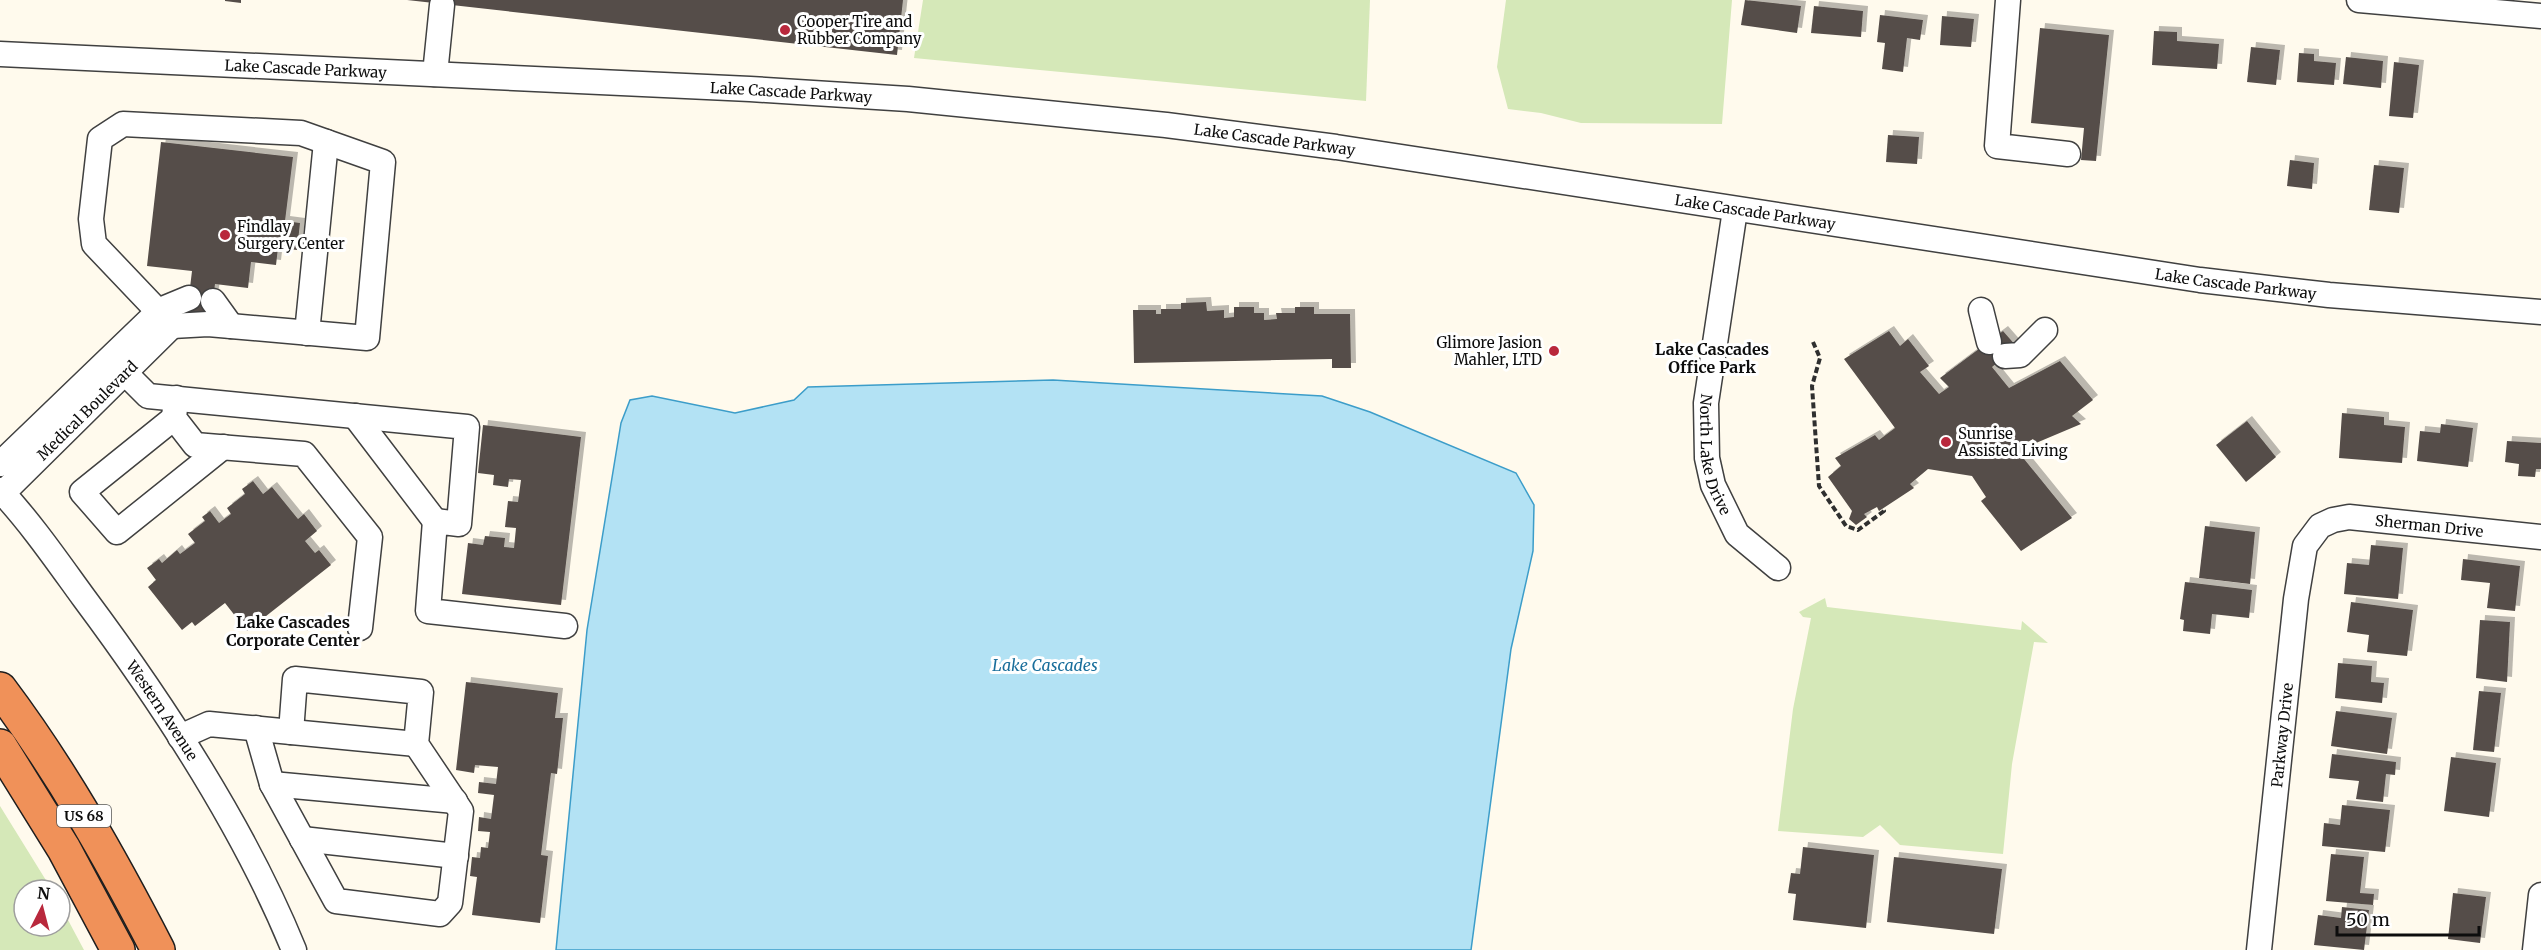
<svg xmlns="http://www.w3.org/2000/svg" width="2541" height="950" font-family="Merriweather,serif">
<defs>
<filter id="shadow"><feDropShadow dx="5" dy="-5" stdDeviation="0" flood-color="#0004"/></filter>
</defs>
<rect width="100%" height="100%" fill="#fffaed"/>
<g fill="#d5e8b8">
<path d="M 923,0 L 1370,0 L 1366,101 L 914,58 Z"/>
<path d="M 1506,0 L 1732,0 L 1722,124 L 1581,123 L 1541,113 L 1508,109 L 1497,67 Z"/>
<path d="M 1825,598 L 1827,607 L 2021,630 L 2022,621 L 2048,643 L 2034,642 L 2012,764 L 2003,854 L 1900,845 L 1880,825 L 1863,837 L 1778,831 L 1793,709 L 1811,618 L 1803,617 L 1799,612 Z"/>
<path d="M 0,806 L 52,890 L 24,890 L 24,926 L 60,926 L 60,905 L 84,950 L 0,950 Z"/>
</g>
<path fill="#b3e2f4" stroke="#3c9dc9" stroke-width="1.5" d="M 1053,380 L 1322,396 L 1370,412 L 1516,473 L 1534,505 L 1533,551 L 1511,649 L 1471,950 L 556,950 L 587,630 L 621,423 L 630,400 L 652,396 L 735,413 L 794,400 L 808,387 Z"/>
<g fill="#554d49" filter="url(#shadow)">
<path d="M 225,0 L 241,0 L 241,3 L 225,1 Z"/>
<path d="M 407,0 L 903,0 L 897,55 Z"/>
<path d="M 1745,0 L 1801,6 L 1797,33 L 1741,25 Z"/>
<path d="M 1814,6 L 1863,11 L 1861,37 L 1811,33 Z"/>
<path d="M 1880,15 L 1923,20 L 1920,40 L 1907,38 L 1903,72 L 1882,69 L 1885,43 L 1877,42 Z"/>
<path d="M 1942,16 L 1974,19 L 1971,47 L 1940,45 Z"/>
<path d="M 2040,28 L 2109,35 L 2096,161 L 2081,160 L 2084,128 L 2031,123 Z"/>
<path d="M 2154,31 L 2177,32 L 2177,41 L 2219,44 L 2217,69 L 2152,65 Z"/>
<path d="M 2251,47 L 2280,50 L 2276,85 L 2247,82 Z"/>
<path d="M 2299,53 L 2314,54 L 2314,61 L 2336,63 L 2334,85 L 2297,82 Z"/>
<path d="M 2346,57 L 2383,61 L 2381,88 L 2343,84 Z"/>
<path d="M 2394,62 L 2419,65 L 2413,118 L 2389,116 Z"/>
<path d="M 1888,135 L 1919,137 L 1917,164 L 1886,162 Z"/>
<path d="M 161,142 L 293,157 L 285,221 L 300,223 L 297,250 L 278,248 L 276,265 L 251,262 L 248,288 L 215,284 L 211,316 L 187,313 L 192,271 L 147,266 Z"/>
<path d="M 2290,160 L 2314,163 L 2312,189 L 2287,186 Z"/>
<path d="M 2374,165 L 2404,168 L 2399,213 L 2369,210 Z"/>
<path d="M 1206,302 L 1207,311 L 1224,310 L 1224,318 L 1234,317 L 1234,307 L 1254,307 L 1254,313 L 1264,313 L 1264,320 L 1277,319 L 1276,313 L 1295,313 L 1295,307 L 1314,307 L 1314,314 L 1350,314 L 1351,368 L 1332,368 L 1332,359 L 1134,363 L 1133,310 L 1156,310 L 1156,314 L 1161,314 L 1161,309 L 1181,309 L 1181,303 Z"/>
<path d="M 1889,331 L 1900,346 L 1908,339 L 1929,366 L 1920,372 L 1939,394 L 1949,387 L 1940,378 L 2003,331 L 2017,347 L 1992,367 L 2009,388 L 2060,361 L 2093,400 L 2072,416 L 2081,424 L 2036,443 L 2033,439 L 2016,449 L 2072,518 L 2021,551 L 1981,501 L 1986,497 L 1972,476 L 1928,469 L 1910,484 L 1914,488 L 1879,511 L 1877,507 L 1864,514 L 1867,517 L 1856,525 L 1849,519 L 1852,511 L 1828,477 L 1841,466 L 1835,458 L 1875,435 L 1879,440 L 1895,428 L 1844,359 Z"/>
<path d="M 2342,413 L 2384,417 L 2384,425 L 2405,427 L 2402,463 L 2339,458 Z"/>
<path d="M 2247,421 L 2276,457 L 2246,482 L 2216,445 Z"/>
<path d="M 2441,424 L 2473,428 L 2468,467 L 2417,461 L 2420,431 L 2440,433 Z"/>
<path d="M 483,425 L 581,437 L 561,605 L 462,594 L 468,543 L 483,545 L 485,536 L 505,538 L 504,547 L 514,548 L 516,528 L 505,527 L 508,501 L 518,502 L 521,480 L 509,479 L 508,487 L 493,485 L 494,475 L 478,473 Z"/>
<path d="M 2507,441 L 2541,443 L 2541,469 L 2536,469 L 2535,477 L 2518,476 L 2519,464 L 2505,462 Z"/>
<path d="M 253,481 L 263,494 L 272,487 L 298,519 L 304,514 L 317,531 L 305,541 L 315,553 L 319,550 L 331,565 L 247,631 L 225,603 L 195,626 L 192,622 L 182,630 L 148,587 L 156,580 L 147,568 L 159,559 L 162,563 L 177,550 L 180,554 L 195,543 L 188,534 L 205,521 L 202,517 L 210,511 L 219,523 L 231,514 L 227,508 L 245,494 L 242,489 Z"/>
<path d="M 2205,526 L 2255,532 L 2250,584 L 2199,578 Z"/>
<path d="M 2371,545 L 2403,548 L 2398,599 L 2344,594 L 2347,563 L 2369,565 Z"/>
<path d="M 2463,559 L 2520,566 L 2515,611 L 2487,608 L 2490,583 L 2461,580 Z"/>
<path d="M 2185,582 L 2252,590 L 2249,618 L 2212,614 L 2210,634 L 2183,631 L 2184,620 L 2180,619 Z"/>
<path d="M 2351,602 L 2413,610 L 2407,656 L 2367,652 L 2369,635 L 2347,632 Z"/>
<path d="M 2480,620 L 2510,622 L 2507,682 L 2476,678 Z"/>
<path d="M 2338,663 L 2372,666 L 2371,682 L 2384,683 L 2382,703 L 2335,698 Z"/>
<path d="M 466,682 L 558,693 L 555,718 L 563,718 L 557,774 L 551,773 L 541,855 L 548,856 L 540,923 L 472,915 L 477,877 L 470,876 L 472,857 L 480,858 L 481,847 L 488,848 L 490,832 L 478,831 L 479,817 L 491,819 L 494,795 L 478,793 L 479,782 L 496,784 L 498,767 L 475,765 L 474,773 L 456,770 Z"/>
<path d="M 2479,691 L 2501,693 L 2494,752 L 2473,750 Z"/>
<path d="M 2336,711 L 2392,718 L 2387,754 L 2331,746 Z"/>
<path d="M 2332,754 L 2396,762 L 2395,775 L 2386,774 L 2383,802 L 2356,799 L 2359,781 L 2329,778 Z"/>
<path d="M 2451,757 L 2496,763 L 2489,817 L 2444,811 Z"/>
<path d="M 2342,805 L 2390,810 L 2385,852 L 2322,846 L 2324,823 L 2340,825 Z"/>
<path d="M 1803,847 L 1874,855 L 1866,928 L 1793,920 L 1796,894 L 1788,893 L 1791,873 L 1800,874 Z"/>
<path d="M 2331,854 L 2364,857 L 2360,893 L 2374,894 L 2373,905 L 2326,901 Z"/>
<path d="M 1894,857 L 2002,869 L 1994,934 L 1887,922 Z"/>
<path d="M 2453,893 L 2486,897 L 2480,943 L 2448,939 Z"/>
<path d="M 2342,907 L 2369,910 L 2364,950 L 2314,945 L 2318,915 L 2341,918 Z"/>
</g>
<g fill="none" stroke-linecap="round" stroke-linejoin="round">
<defs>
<g id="minor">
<path d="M 2008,0 L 1997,146 L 2068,154"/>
<path d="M 2359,0 L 2541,16"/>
<path id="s1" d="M 0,54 L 750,89 L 908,99 L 1166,125 L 1336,147 L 2200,280 L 2329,295 L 2541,312"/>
<path d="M 435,74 L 442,5"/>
<path d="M 123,124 L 301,133 L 383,162 L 367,338 L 208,324 L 172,326 L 94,244 L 91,219 L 100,139 Z"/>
<path id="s2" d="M 1735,210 L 1706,403 L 1707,458 L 1713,485 L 1737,534 L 1778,568"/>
<path d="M 213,301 L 231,326"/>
<path d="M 1981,310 L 1989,342"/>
<path d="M 307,333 L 326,142"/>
<path d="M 2005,356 L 2020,355 L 2045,330"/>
<path d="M 111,359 L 148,396 L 467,427 L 459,524 L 435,521 L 428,611 L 565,626"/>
<path d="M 176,398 L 174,418 L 195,445 L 304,454 L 370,537 L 360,628"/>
<path d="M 355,416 L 435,521"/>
<path d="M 174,418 L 82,492 L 117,532 L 223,447"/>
<path d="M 0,464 L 160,310 L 189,298"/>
<path id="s3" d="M 0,490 C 31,523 57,561 84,598 C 163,704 244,827 294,950"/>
<path id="s4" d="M 3,493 L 172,326"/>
<path d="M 256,728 L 272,784 L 336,901 L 440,914 L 450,903 L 461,811 L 416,744 L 421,692 L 295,679 L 291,732"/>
<path d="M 180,737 L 209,724 L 416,744"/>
<path d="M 272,784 L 455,801"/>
<path d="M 302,839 L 456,856"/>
<path id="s5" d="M 2259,950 L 2296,599 L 2305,546 L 2320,526 L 2333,520 L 2349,517 L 2541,537"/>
<path d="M 2535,950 L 2541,895"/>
</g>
<g id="highway">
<path d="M 0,689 C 61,770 111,859 158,950"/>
<path d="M 0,746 L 64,849 L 118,950"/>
</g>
</defs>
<use href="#minor" stroke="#404040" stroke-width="27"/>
<use href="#highway" stroke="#1e1e1e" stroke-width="36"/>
<path stroke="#2f2f2f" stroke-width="4" stroke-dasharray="6 3" stroke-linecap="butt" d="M 1813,342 L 1820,358 L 1812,386 L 1819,486 L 1846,526 L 1858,530 L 1884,511 L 1882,509"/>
<use href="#minor" stroke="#fff" stroke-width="24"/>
<use href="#highway" stroke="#f09159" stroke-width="33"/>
</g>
<g fill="#b9283c" stroke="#fff" stroke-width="2">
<circle cx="785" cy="30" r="6"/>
<circle cx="225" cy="235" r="6"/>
<circle cx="1554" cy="351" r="6"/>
<circle cx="1946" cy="442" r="6"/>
</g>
<g text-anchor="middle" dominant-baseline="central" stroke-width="6" stroke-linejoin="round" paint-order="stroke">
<rect fill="#fff" stroke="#565656" stroke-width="1.5" x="57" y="805" width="54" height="22" rx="4.5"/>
<g font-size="14" font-weight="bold" fill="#0d0d0d">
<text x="84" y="816">US 68</text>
</g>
<g font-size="15" fill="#0d0d0d" stroke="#fff" text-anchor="start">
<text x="797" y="21">Cooper Tire and<tspan x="797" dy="17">Rubber Company</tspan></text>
<text x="237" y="226">Findlay<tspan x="237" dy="17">Surgery Center</tspan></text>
<text x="1542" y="342" text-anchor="end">Glimore Jasion<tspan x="1542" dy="17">Mahler, LTD</tspan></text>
<text x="1958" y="433">Sunrise<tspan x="1958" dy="17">Assisted Living</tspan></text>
</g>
<g font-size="15" fill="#0d0d0d" stroke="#fff">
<text stroke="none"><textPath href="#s1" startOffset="306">Lake Cascade Parkway</textPath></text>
<text stroke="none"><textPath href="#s1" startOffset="792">Lake Cascade Parkway</textPath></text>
<text stroke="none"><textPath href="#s1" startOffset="1278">Lake Cascade Parkway</textPath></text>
<text stroke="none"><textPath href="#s1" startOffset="1764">Lake Cascade Parkway</textPath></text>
<text stroke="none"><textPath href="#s1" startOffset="2250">Lake Cascade Parkway</textPath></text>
<text stroke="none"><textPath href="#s4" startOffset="118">Medical Boulevard</textPath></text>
<text stroke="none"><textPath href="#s2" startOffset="248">North Lake Drive</textPath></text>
<text stroke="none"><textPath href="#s5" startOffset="543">Sherman Drive</textPath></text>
<text stroke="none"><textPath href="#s3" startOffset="274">Western Avenue</textPath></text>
<text stroke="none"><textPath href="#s5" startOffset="216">Parkway Drive</textPath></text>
</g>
<g font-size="16" font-weight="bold" fill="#0d0d0d" stroke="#fff">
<text x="1712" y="349">Lake Cascades<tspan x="1712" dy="18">Office Park</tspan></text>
<text x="293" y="622">Lake Cascades<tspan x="293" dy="18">Corporate Center</tspan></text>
</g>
<g font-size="16" font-style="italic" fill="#196e9b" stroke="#fff">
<text x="1045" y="665">Lake Cascades</text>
</g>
</g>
<g transform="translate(42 908) rotate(6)"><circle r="28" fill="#ffffff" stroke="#9e9e9e" stroke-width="1.5"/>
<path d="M0-4.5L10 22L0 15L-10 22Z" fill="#b9283c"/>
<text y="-9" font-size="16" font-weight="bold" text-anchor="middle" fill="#0d0d0d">N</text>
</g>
<path d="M2337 926v9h142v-9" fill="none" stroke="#0d0d0d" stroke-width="3"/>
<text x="2346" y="926" font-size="18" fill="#0d0d0d" stroke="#ffffff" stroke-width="4.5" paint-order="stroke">50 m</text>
</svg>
